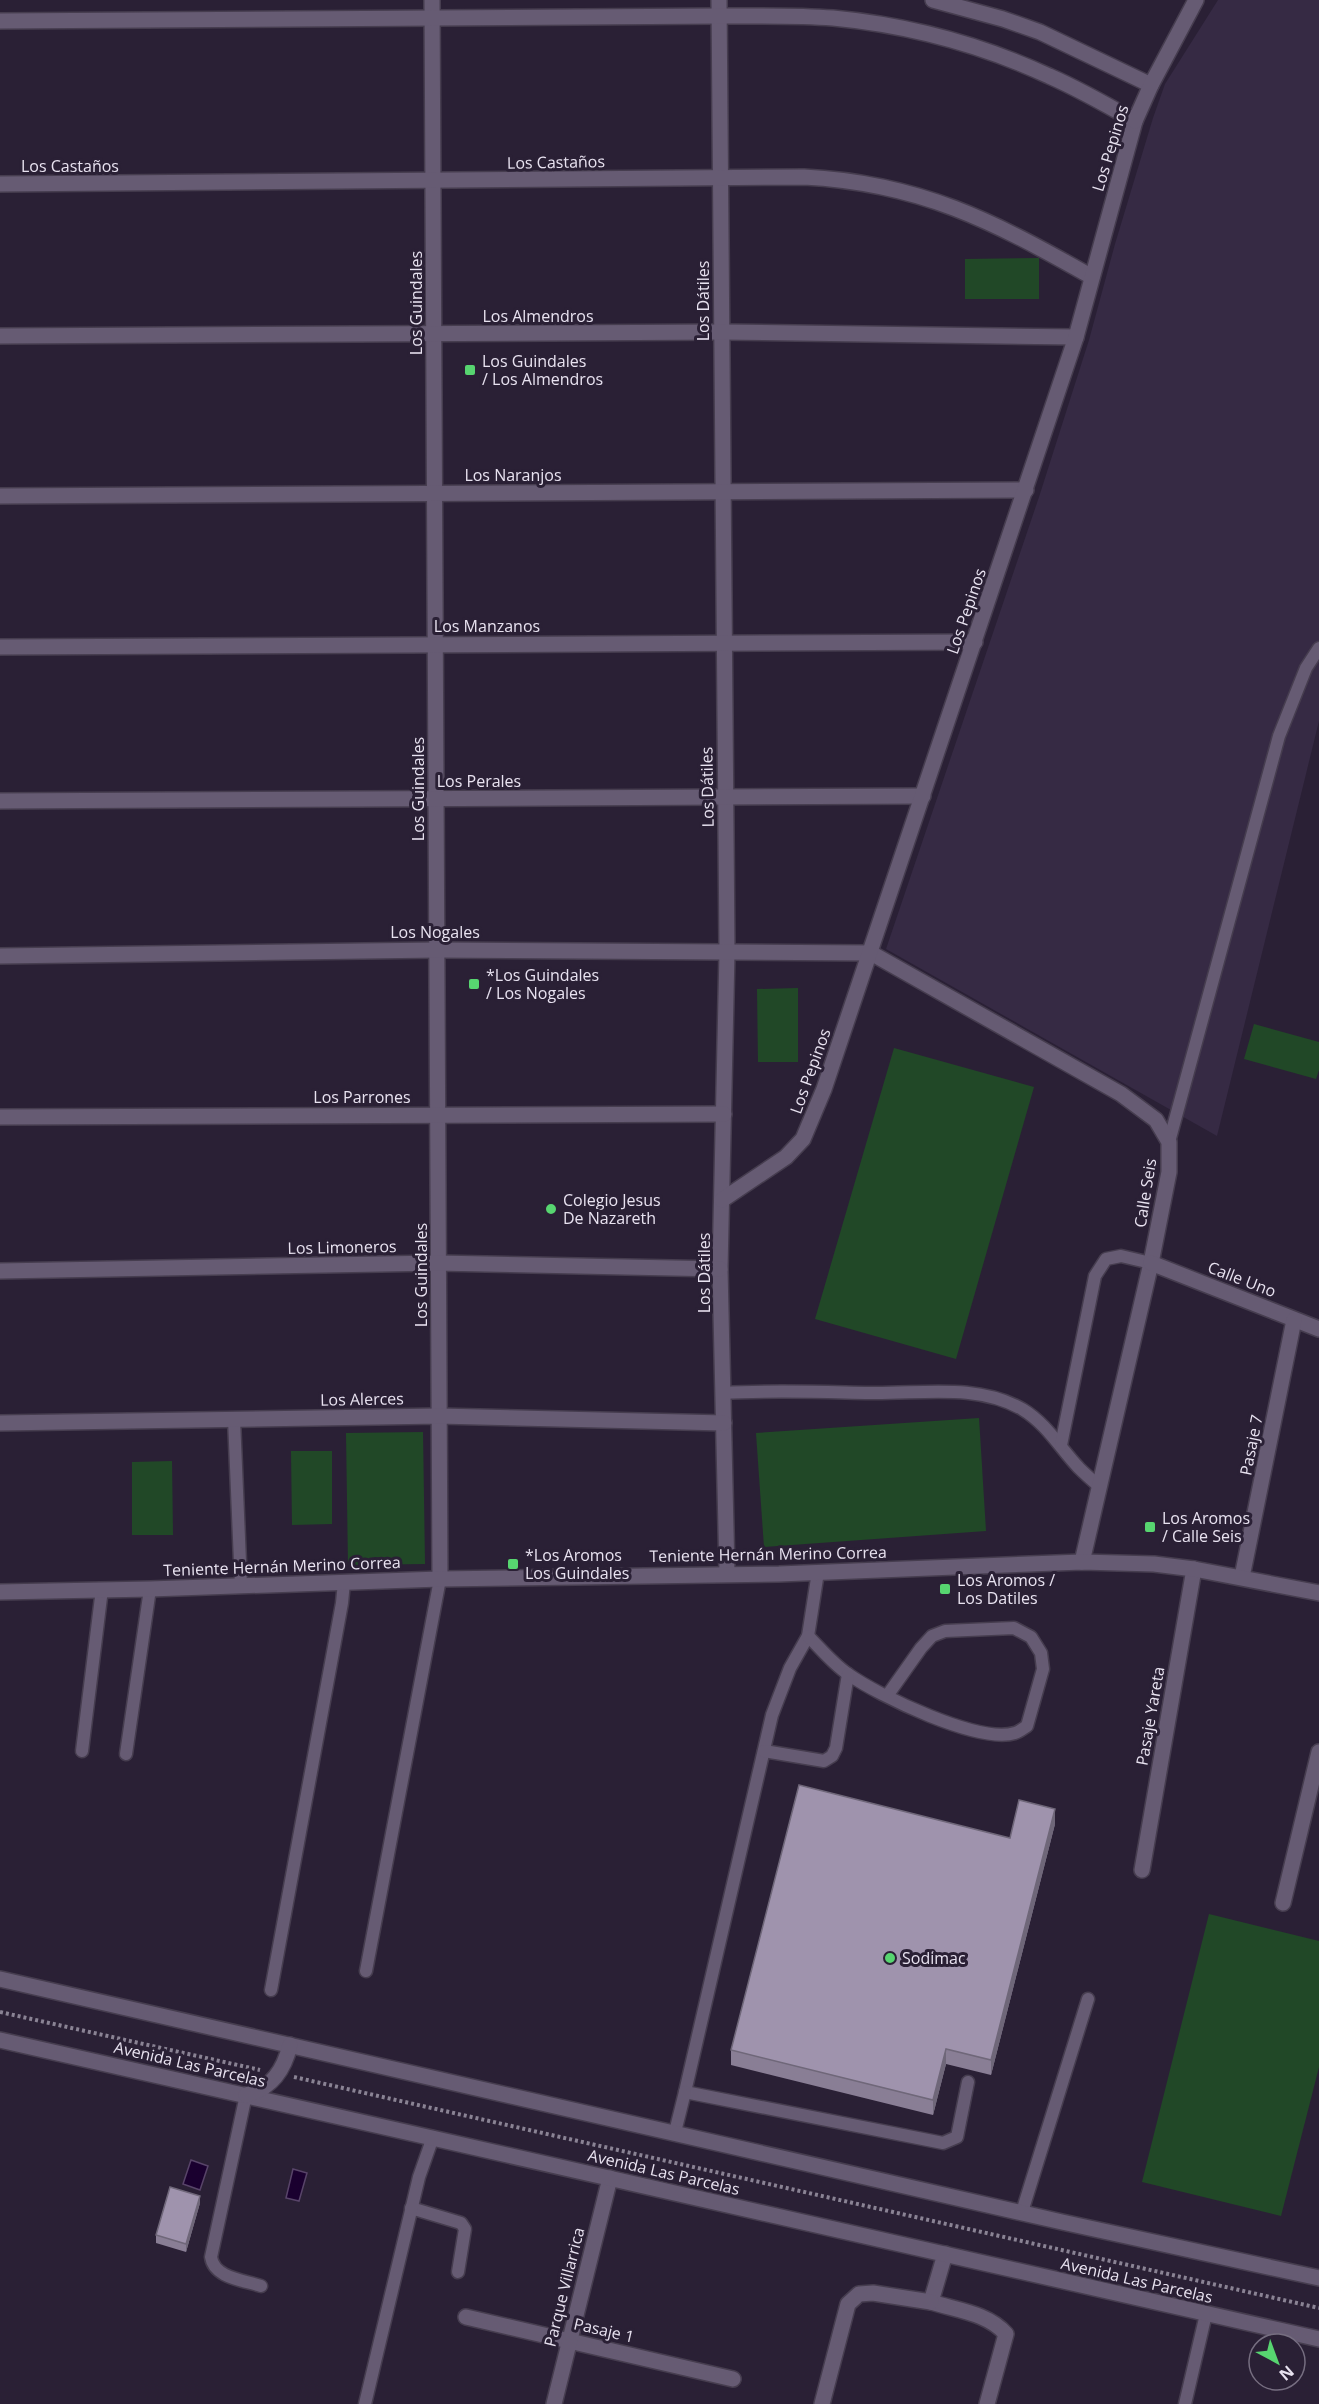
<svg xmlns="http://www.w3.org/2000/svg" width="1319" height="2404" font-family="'Open Sans',sans-serif">
<rect width="100%" height="100%" fill="#2a2035"/>
<path fill="#362a44" d="M 1218,0 L 1319,0 L 1319,721 L 1217,1136 L 886,949 L 1039,497 L 1089,340 L 1115,244 L 1153,118 L 1165,84 Z"/>
<g fill="#214827">
<path d="M 1039,258 L 1039,299 L 965,299 L 965,259 Z"/>
<path d="M 798,988 L 798,1062 L 758,1062 L 757,989 Z"/>
<path d="M 1254,1024 L 1319,1042 L 1319,1070 L 1316,1079 L 1244,1059 Z"/>
<path d="M 894,1048 L 1034,1087 L 956,1359 L 815,1319 Z"/>
<path d="M 979,1418 L 986,1531 L 764,1547 L 756,1433 Z"/>
<path d="M 423,1432 L 425,1564 L 348,1565 L 346,1433 Z"/>
<path d="M 291,1451 L 332,1451 L 332,1524 L 292,1525 Z"/>
<path d="M 172,1461 L 173,1535 L 132,1535 L 132,1462 Z"/>
<path d="M 1209,1914 L 1319,1941 L 1319,2067 L 1281,2216 L 1142,2182 Z"/>
</g>
<g fill="#1a002f" stroke="#584469" stroke-width="1.5">
<path d="M 191,2160 L 208,2166 L 200,2190 L 183,2184 Z"/>
<path d="M 293,2169 L 307,2173 L 299,2201 L 286,2198 Z"/>
</g>
<g fill="none" stroke-linecap="round" stroke-linejoin="round">
<defs>
<g id="lane">
<path d="M 1169,1142 L 1279,736 L 1306,668 L 1319,648"/>
<path d="M 723,1393 C 772,1390 821,1392 870,1393 C 921,1394 976,1383 1022,1409 C 1047,1424 1060,1448 1079,1468 C 1086,1475 1093,1481 1100,1487"/>
<path d="M 234,1419 L 241,1586"/>
<path d="M 1061,1445 L 1095,1276 L 1106,1259 L 1121,1256 L 1151,1263"/>
<path d="M 818,1572 L 808,1636 L 790,1668 L 772,1715 L 685,2092 L 943,2143 L 957,2137 L 968,2082"/>
<path d="M 808,1636 C 821,1649 833,1664 848,1674 C 879,1696 979,1744 1015,1733 C 1019,1732 1024,1728 1027,1726 L 1043,1669 L 1041,1653 L 1031,1637 L 1014,1628 L 945,1631 L 932,1636 L 921,1648 L 887,1696"/>
<path d="M 82,1751 L 102,1589"/>
<path d="M 764,1751 L 824,1761 L 832,1756 L 836,1748 L 848,1674"/>
<path d="M 126,1754 L 150,1589"/>
<path d="M 366,1971 L 440,1579"/>
<path d="M 271,1990 L 342,1603 L 344,1582"/>
<path d="M 246,2095 L 211,2257 C 214,2278 243,2280 261,2286"/>
<path d="M 675,2132 L 685,2092"/>
<path d="M 411,2208 L 461,2223 L 465,2229 L 458,2272"/>
<path d="M 1022,2212 L 1088,1999"/>
<path d="M 365,2404 L 419,2177 L 433,2137"/>
<path d="M 1185,2404 L 1206,2314"/>
</g>
<g id="street">
<path d="M 432,0 L 440,1579"/>
<path d="M 719,0 L 727,952 L 720,1269 L 727,1573"/>
<path d="M 0,184 L 804,177 C 920,183 993,221 1092,277"/>
<path d="M 0,336 L 722,332 L 1076,337"/>
<path d="M 0,496 L 1026,490"/>
<path d="M 0,647 L 975,642"/>
<path d="M 0,801 L 923,796"/>
<path d="M 0,956 L 437,950 L 871,953 L 1121,1094 L 1156,1120 L 1169,1142 L 1169,1172 L 1151,1263 L 1082,1562"/>
<path d="M 0,1117 L 724,1114"/>
<path d="M 722,1200 L 786,1157 L 803,1139 L 824,1089 L 1076,337 L 1135,121"/>
<path d="M 1151,1263 L 1319,1329"/>
<path d="M 0,1271 L 438,1263 L 720,1269"/>
<path d="M 0,1423 L 439,1416 L 724,1423"/>
<path d="M 1242,1577 L 1294,1320"/>
<path d="M 1142,1870 L 1194,1569"/>
<path d="M 1283,1903 L 1319,1752"/>
<path d="M 945,2254 L 931,2302 C 956,2310 988,2313 1006,2334 L 987,2404"/>
<path d="M 466,2317 L 733,2379"/>
<path d="M 554,2404 L 610,2178"/>
<path d="M 822,2404 L 848,2304 L 859,2294 L 873,2293 L 931,2302"/>
</g>
<g id="secondary">
<path d="M 933,0 L 1003,19 L 1040,32 L 1151,85"/>
<path d="M 0,21 L 719,16 C 757,16 795,15 833,18 C 907,25 982,45 1049,76 C 1079,89 1107,105 1135,121 L 1151,85 L 1196,0"/>
<path d="M 0,1592 L 150,1589 L 440,1579 L 779,1574 L 1082,1562 L 1154,1564 L 1194,1569 L 1319,1593"/>
<path d="M 0,1979 L 1062,2222 L 1319,2278"/>
<path d="M 0,2040 L 1319,2339"/>
<path d="M 246,2095 C 272,2088 284,2070 290,2045"/>
</g>
</defs>
<use href="#lane" stroke="#463d4f" stroke-width="15"/>
<use href="#street" stroke="#463d4f" stroke-width="18"/>
<use href="#secondary" stroke="#463d4f" stroke-width="18"/>
<g stroke="#8a8394" stroke-width="4" stroke-dasharray="3 3" stroke-linecap="butt">
<path d="M 0,2012 L 260,2070"/>
<path d="M 294,2077 L 1319,2308"/>
</g>
<use href="#lane" stroke="#665b73" stroke-width="12"/>
<use href="#street" stroke="#665b73" stroke-width="15"/>
<use href="#secondary" stroke="#665b73" stroke-width="15"/>
</g>
<g fill="#897e95">
<path d="M 1055,1824 L 991,2075 L 946,2064 L 933,2115 L 731,2065 L 731,2050 Z"/>
<path d="M 200,2203 L 186,2252 L 156,2243 L 156,2235 Z"/>
</g>
<g fill="#6f6779">
<path d="M 1055,1809 L 1055,1824 L 991,2075 L 991,2060 Z"/>
<path d="M 946,2049 L 946,2064 L 933,2115 L 933,2100 Z"/>
<path d="M 200,2196 L 200,2203 L 186,2252 L 186,2244 Z"/>
</g>
<g fill="#9f93ad" stroke="#6f6779" stroke-width="1.5">
<path d="M 799,1785 L 1010,1838 L 1019,1800 L 1055,1809 L 991,2060 L 946,2049 L 933,2100 L 731,2050 Z"/>
<path d="M 170,2187 L 200,2196 L 186,2244 L 156,2235 Z"/>
</g>
<g fill="#57d570" stroke="#2a2035" stroke-width="2">
<rect x="464" y="364" width="12" height="12" rx="3"/>
<rect x="468" y="978" width="12" height="12" rx="3"/>
<circle cx="551" cy="1209" r="6"/>
<rect x="1144" y="1521" width="12" height="12" rx="3"/>
<rect x="507" y="1558" width="12" height="12" rx="3"/>
<rect x="939" y="1583" width="12" height="12" rx="3"/>
<circle cx="890" cy="1958" r="6"/>
</g>
<g text-anchor="middle" dominant-baseline="central" stroke-width="6" stroke-linejoin="round" paint-order="stroke">
<g font-size="16" fill="#e8e2f0" stroke="#2a2035">
<text transform="translate(1110 148) rotate(-73)">Los Pepinos</text>
<text transform="translate(556 162) rotate(-1)">Los Castaños</text>
<text x="70" y="166">Los Castaños</text>
<text transform="translate(703 301) rotate(-90)">Los Dátiles</text>
<text transform="translate(416 303) rotate(-90)">Los Guindales</text>
<text x="538" y="316">Los Almendros</text>
<text x="513" y="475">Los Naranjos</text>
<text transform="translate(966 611) rotate(-71)">Los Pepinos</text>
<text x="487" y="626">Los Manzanos</text>
<text x="479" y="781">Los Perales</text>
<text transform="translate(707 787) rotate(-91)">Los Dátiles</text>
<text transform="translate(418 789) rotate(-90)">Los Guindales</text>
<text x="435" y="932">Los Nogales</text>
<text transform="translate(810 1071) rotate(-70)">Los Pepinos</text>
<text x="362" y="1097">Los Parrones</text>
<text transform="translate(1145 1193) rotate(-81)">Calle Seis</text>
<text transform="translate(342 1247) rotate(-1)">Los Limoneros</text>
<text transform="translate(704 1273) rotate(-90)">Los Dátiles</text>
<text transform="translate(421 1275) rotate(-90)">Los Guindales</text>
<text transform="translate(1242 1279) rotate(21)">Calle Uno</text>
<text transform="translate(362 1399) rotate(-1)">Los Alerces</text>
<text transform="translate(1251 1445) rotate(-79)">Pasaje 7</text>
<text transform="translate(768 1554) rotate(-1)">Teniente Hernán Merino Correa</text>
<text transform="translate(282 1566) rotate(-2)">Teniente Hernán Merino Correa</text>
<text transform="translate(1150 1716) rotate(-80)">Pasaje Yareta</text>
<text transform="translate(190 2064) rotate(13)">Avenida Las Parcelas</text>
<text transform="translate(664 2172) rotate(13)">Avenida Las Parcelas</text>
<text transform="translate(1137 2280) rotate(13)">Avenida Las Parcelas</text>
<text transform="translate(564 2287) rotate(-76)">Parque Villarrica</text>
<text transform="translate(604 2330) rotate(13)">Pasaje 1</text>
</g>
<g font-size="16" fill="#e8e2f0" stroke="#2a2035" text-anchor="start">
<text x="482" y="361">Los Guindales<tspan x="482" dy="18">/ Los Almendros</tspan></text>
<text x="486" y="975">*Los Guindales<tspan x="486" dy="18">/ Los Nogales</tspan></text>
<text x="563" y="1200">Colegio Jesus<tspan x="563" dy="18">De Nazareth</tspan></text>
<text x="1162" y="1518">Los Aromos<tspan x="1162" dy="18">/ Calle Seis</tspan></text>
<text x="525" y="1555">*Los Aromos<tspan x="525" dy="18">Los Guindales</tspan></text>
<text x="957" y="1580">Los Aromos /<tspan x="957" dy="18">Los Datiles</tspan></text>
<text x="902" y="1958">Sodimac</text>
</g>
</g>
<g transform="translate(1277 2362) rotate(139)"><circle r="28" fill="#2a2035" stroke="#766e80" stroke-width="1.5"/>
<path d="M0-4.5L10 22L0 15L-10 22Z" fill="#57d570"/>
<text y="-9" font-size="16" font-weight="bold" text-anchor="middle" fill="#e8e2f0">N</text>
</g>
</svg>
